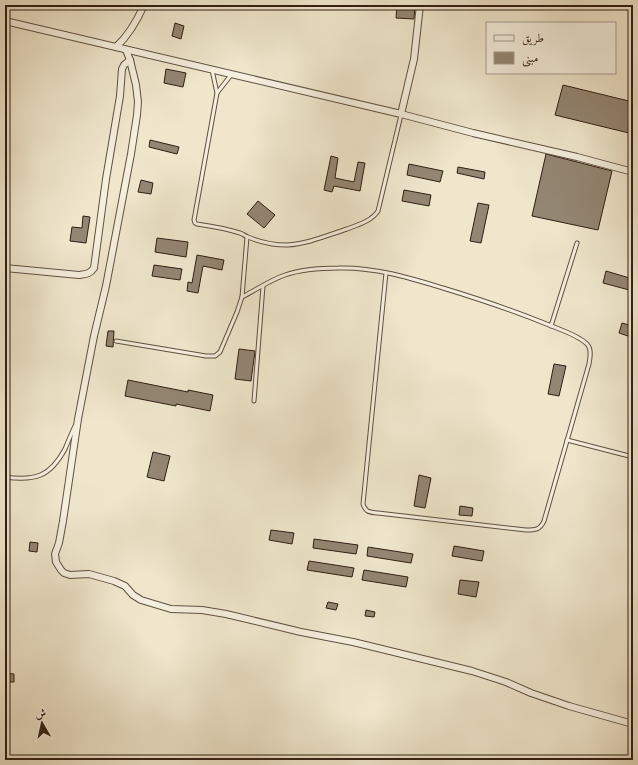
<svg xmlns="http://www.w3.org/2000/svg" width="638" height="765" font-family="'Gentium Book Plus',Amiri,serif">
<rect width="100%" height="100%" fill="#efe6cc"/>
<filter id="stains"><feTurbulence type="fractalNoise" baseFrequency=".005" numOctaves="4"/><feColorMatrix values="0 0 0 0 .2 0 0 0 0 .09 0 0 0 0 .02 0 0 0 .5 -.17"/></filter>
<radialGradient id="worn" r=".72"><stop offset=".6" stop-color="#630" stop-opacity="0"/><stop offset="1" stop-color="#630" stop-opacity=".3"/></radialGradient>
<g fill="#938673" stroke="#301e13">
<path d="M 397,5 L 415,5 L 414,19 L 396,18 Z"/>
<path d="M 175,23 L 184,26 L 181,39 L 172,36 Z"/>
<path d="M 166,69 L 186,73 L 183,87 L 164,83 Z"/>
<path d="M 563,85 L 633,102 L 633,134 L 555,115 Z"/>
<path d="M 150,140 L 179,147 L 177,154 L 149,147 Z"/>
<path d="M 546,154 L 612,171 L 598,230 L 532,216 Z"/>
<path d="M 331,156 L 338,158 L 335,178 L 354,182 L 358,162 L 365,163 L 360,191 L 334,186 L 332,192 L 324,190 Z"/>
<path d="M 409,164 L 443,171 L 440,182 L 407,175 Z"/>
<path d="M 458,167 L 485,172 L 484,179 L 457,173 Z"/>
<path d="M 141,180 L 153,183 L 151,194 L 138,192 Z"/>
<path d="M 404,190 L 431,195 L 429,206 L 402,201 Z"/>
<path d="M 258,201 L 275,215 L 264,228 L 247,214 Z"/>
<path d="M 478,203 L 489,205 L 481,243 L 470,241 Z"/>
<path d="M 83,216 L 90,217 L 86,243 L 70,241 L 72,227 L 82,228 Z"/>
<path d="M 157,238 L 188,242 L 186,257 L 155,252 Z"/>
<path d="M 197,255 L 224,260 L 222,270 L 203,266 L 198,293 L 187,291 L 188,282 L 192,283 Z"/>
<path d="M 154,265 L 182,269 L 180,280 L 152,276 Z"/>
<path d="M 606,271 L 633,279 L 633,291 L 603,283 Z"/>
<path d="M 622,323 L 633,326 L 633,331 L 631,337 L 619,333 Z"/>
<path d="M 108,331 L 114,331 L 113,347 L 106,346 Z"/>
<path d="M 239,349 L 255,351 L 251,381 L 235,379 Z"/>
<path d="M 554,364 L 566,366 L 559,396 L 548,394 Z"/>
<path d="M 128,380 L 188,392 L 188,390 L 213,395 L 210,411 L 176,404 L 176,406 L 125,396 Z"/>
<path d="M 153,452 L 170,456 L 164,481 L 147,477 Z"/>
<path d="M 419,475 L 431,478 L 425,508 L 414,506 Z"/>
<path d="M 460,506 L 473,508 L 472,516 L 459,515 Z"/>
<path d="M 271,530 L 294,533 L 292,544 L 269,540 Z"/>
<path d="M 314,539 L 358,545 L 356,554 L 313,548 Z"/>
<path d="M 30,542 L 38,543 L 37,552 L 29,551 Z"/>
<path d="M 454,546 L 484,551 L 482,561 L 452,556 Z"/>
<path d="M 368,547 L 413,554 L 411,563 L 367,556 Z"/>
<path d="M 309,561 L 354,568 L 352,577 L 307,570 Z"/>
<path d="M 364,570 L 408,577 L 406,587 L 362,580 Z"/>
<path d="M 460,580 L 479,582 L 476,597 L 458,594 Z"/>
<path d="M 328,602 L 338,604 L 336,610 L 326,608 Z"/>
<path d="M 366,610 L 375,612 L 374,617 L 365,616 Z"/>
<path d="M 5,673 L 14,674 L 14,682 L 5,682 Z"/>
</g>
<g fill="none" stroke-linecap="round" stroke-linejoin="round">
<defs>
<g id="lane">
<path d="M 212,70 L 217,93 L 194,220 L 195,223 L 197,224 C 211,226 227,229 240,233 C 243,234 245,236 248,237 C 260,242 274,245 287,245 C 308,244 328,235 347,229 C 357,225 372,221 378,211 L 401,115"/>
<path d="M 217,93 L 231,75"/>
<path d="M 242,297 C 256,290 270,280 285,275 C 302,269 322,268 339,268 C 375,267 410,278 443,288 C 479,299 515,311 549,325 C 561,330 578,335 587,344 C 592,349 590,358 589,364 L 544,521 C 540,530 535,530 526,530 L 378,513 C 370,512 366,513 363,504 L 386,273"/>
<path d="M 551,326 L 577,243"/>
<path d="M 116,341 L 206,356 L 215,356 L 220,352 L 237,312 L 242,297 L 247,237"/>
<path d="M 254,401 L 263,286"/>
<path d="M 567,440 L 633,457"/>
<path d="M 5,477 C 35,481 50,477 65,449 C 68,442 71,434 75,426"/>
</g>
<g id="street">
<path d="M 5,21 L 401,114 L 473,133 L 577,157 L 633,172"/>
<path d="M 116,47 C 129,35 137,21 144,5"/>
<path d="M 126,50 L 130,60 L 136,85 L 138,102 L 137,115 L 131,154 L 106,286 L 94,336 L 78,419 L 63,521 L 59,543 L 55,554 L 56,562 L 61,570 L 64,573 L 70,575 L 89,574 L 114,581 L 125,586 L 133,595 L 141,600 L 171,609 L 202,610 L 226,614 L 301,632 L 353,642 L 472,671 L 506,682 L 531,693 L 569,706 L 633,724"/>
<path d="M 401,114 L 414,59 L 420,5"/>
<path d="M 5,268 L 79,275 C 86,274 90,274 94,268 L 106,179 L 120,96 L 122,69 L 124,65 L 130,60"/>
</g>
</defs>
<use href="#lane" stroke="#605041" stroke-width="5"/>
<use href="#street" stroke="#605041" stroke-width="8"/>
<use href="#lane" stroke="#f5efde" stroke-width="3"/>
<use href="#street" stroke="#f5efde" stroke-width="6"/>
</g>
<rect width="638" height="765" fill="none" stroke="#efe6cc" stroke-width="20"/>
<rect x="6" y="6" width="626" height="753" fill="none" stroke="#301e13" stroke-width="2"/>
<rect x="10" y="10" width="618" height="745" fill="none" stroke="#301e13"/>
<rect x="486" y="22" width="130" height="52" fill="#f5efde" stroke="#a69b8d"/>
<rect x="494" y="35" width="20" height="6" fill="#f5efde" stroke="#a69b8d"/>
<text x="522" y="42" font-size="12" fill="#301e13">طريق</text>
<rect x="494" y="52" width="20" height="12" fill="#938673" stroke="#a69b8d"/>
<text x="522" y="62" font-size="12" fill="#301e13">مبنى</text>
<g transform="translate(42 723) rotate(351)" stroke="#f5efde" stroke-width="3" paint-order="stroke">
<path d="M0-3L7 15L0 10L-7 15Z" fill="#301e13"/>
<text y="-6" font-size="11" font-weight="bold" text-anchor="middle" fill="#301e13">ش</text>
</g>
<rect width="100%" height="100%" filter="url(#stains)"/>
<rect width="100%" height="100%" fill="url(#worn)"/>
</svg>
